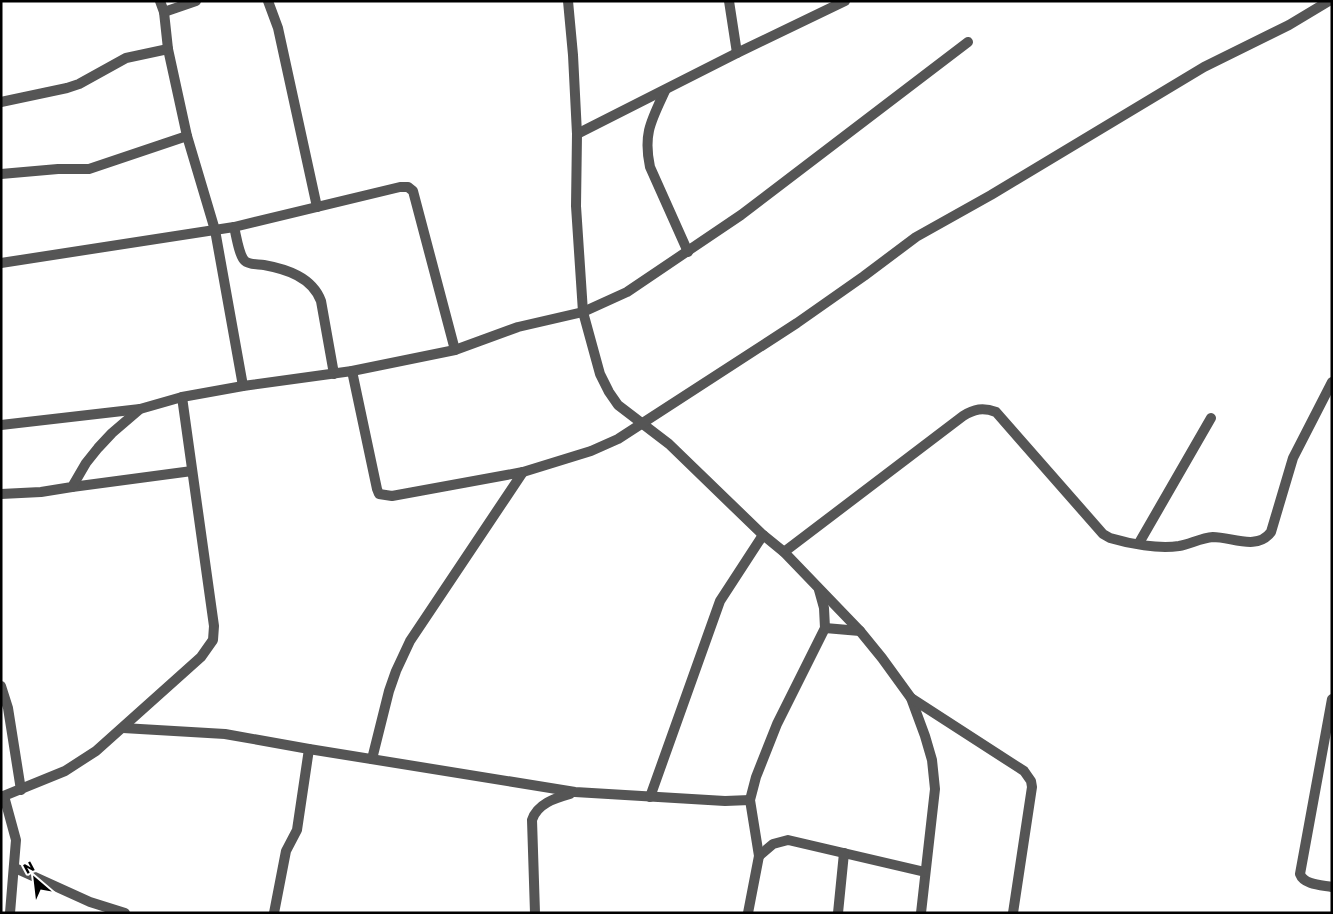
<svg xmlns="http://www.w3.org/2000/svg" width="1333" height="914" font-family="Rubik,sans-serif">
<rect width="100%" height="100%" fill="#fff"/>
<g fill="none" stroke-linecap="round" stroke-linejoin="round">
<g stroke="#555" stroke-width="10">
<path d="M 160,1 L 164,12 L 168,49 L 187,136 L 215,230 L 243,386"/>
<path d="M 268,1 L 278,28 L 317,207"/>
<path d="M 568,1 L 573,55 L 577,134 L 576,206 L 583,312 L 600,374 L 609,392 L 618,405 L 669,444 L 763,535 L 784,552 L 860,631 L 882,658 L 911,698 L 925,736 L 932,760 L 935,789 L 921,913"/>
<path d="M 729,1 L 737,53"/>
<path d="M 164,12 L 196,1"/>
<path d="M 665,91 C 651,121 643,134 650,167 L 688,252"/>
<path d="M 1,102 L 67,88 L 79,84 L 126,58 L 168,49"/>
<path d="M 577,134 L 737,53 L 845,1"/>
<path d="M 1,174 L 58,169 L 89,169 L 187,136"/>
<path d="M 234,227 C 236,234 239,256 245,261 C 249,265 258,264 264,265 C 286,269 312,277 321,301 L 334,374"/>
<path d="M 1,263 L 234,227 L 400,187 L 408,187 L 413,191 L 455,350"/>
<path d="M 352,371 L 377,489 L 379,494 L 392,496 L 523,472 L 591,451 L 618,439 L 797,323 L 864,276 L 916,237 L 991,195 L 1204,67 L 1289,25 L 1329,1"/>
<path d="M 1,425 L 140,409"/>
<path d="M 72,487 L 192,471"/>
<path d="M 1,494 L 41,492 L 72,487 L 86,463 L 98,448 L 112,433 L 140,409 L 182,397 L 243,386 L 352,371 L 455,350 L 518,327 L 583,312 L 627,292 L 741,215 L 968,42"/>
<path d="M 1139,543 L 1211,418"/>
<path d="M 784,552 L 963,416 C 974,409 983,407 996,412 L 1103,534 L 1110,538 C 1130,544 1158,549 1179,546 C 1190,544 1201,538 1213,537 C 1232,537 1257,551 1271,532 L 1293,458 L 1332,382"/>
<path d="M 825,628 L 860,631"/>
<path d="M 1,686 L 8,708 L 21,790"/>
<path d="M 911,698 L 1024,771 L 1031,781 L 1032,787 L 1013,913"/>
<path d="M 1332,699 L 1300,874 C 1304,885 1322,885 1332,887"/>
<path d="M 123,728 L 225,734 L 309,749 L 575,792 L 725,801 L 750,800"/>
<path d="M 372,759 L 389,691 L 396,671 L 410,641 L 523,472"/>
<path d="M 4,796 L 16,840 L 10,913"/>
<path d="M 1,797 L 65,771 L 96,751 L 201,657 L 213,640 L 214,626 L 182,397"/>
<path d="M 650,797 L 720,601 L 763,535"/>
<path d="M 759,856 L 773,844 L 788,840 L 925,872"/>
<path d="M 15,868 L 90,902 L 125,913"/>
<path d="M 274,913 L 286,851 L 297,830 L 309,749"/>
<path d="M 535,913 L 532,820 C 537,804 555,798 570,794"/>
<path d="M 748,913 L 759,856 L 750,800 L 756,777 L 777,724 L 825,628 L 824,608 L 819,590"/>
<path d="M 838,913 L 844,853"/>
</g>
</g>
<rect width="1333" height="914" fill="none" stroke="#000000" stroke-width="5"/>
<g transform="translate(35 879) rotate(332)" stroke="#ffffff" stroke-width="4" paint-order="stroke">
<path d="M0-4L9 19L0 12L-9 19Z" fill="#000000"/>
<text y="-8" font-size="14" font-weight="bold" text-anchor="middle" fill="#000000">N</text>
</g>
</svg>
